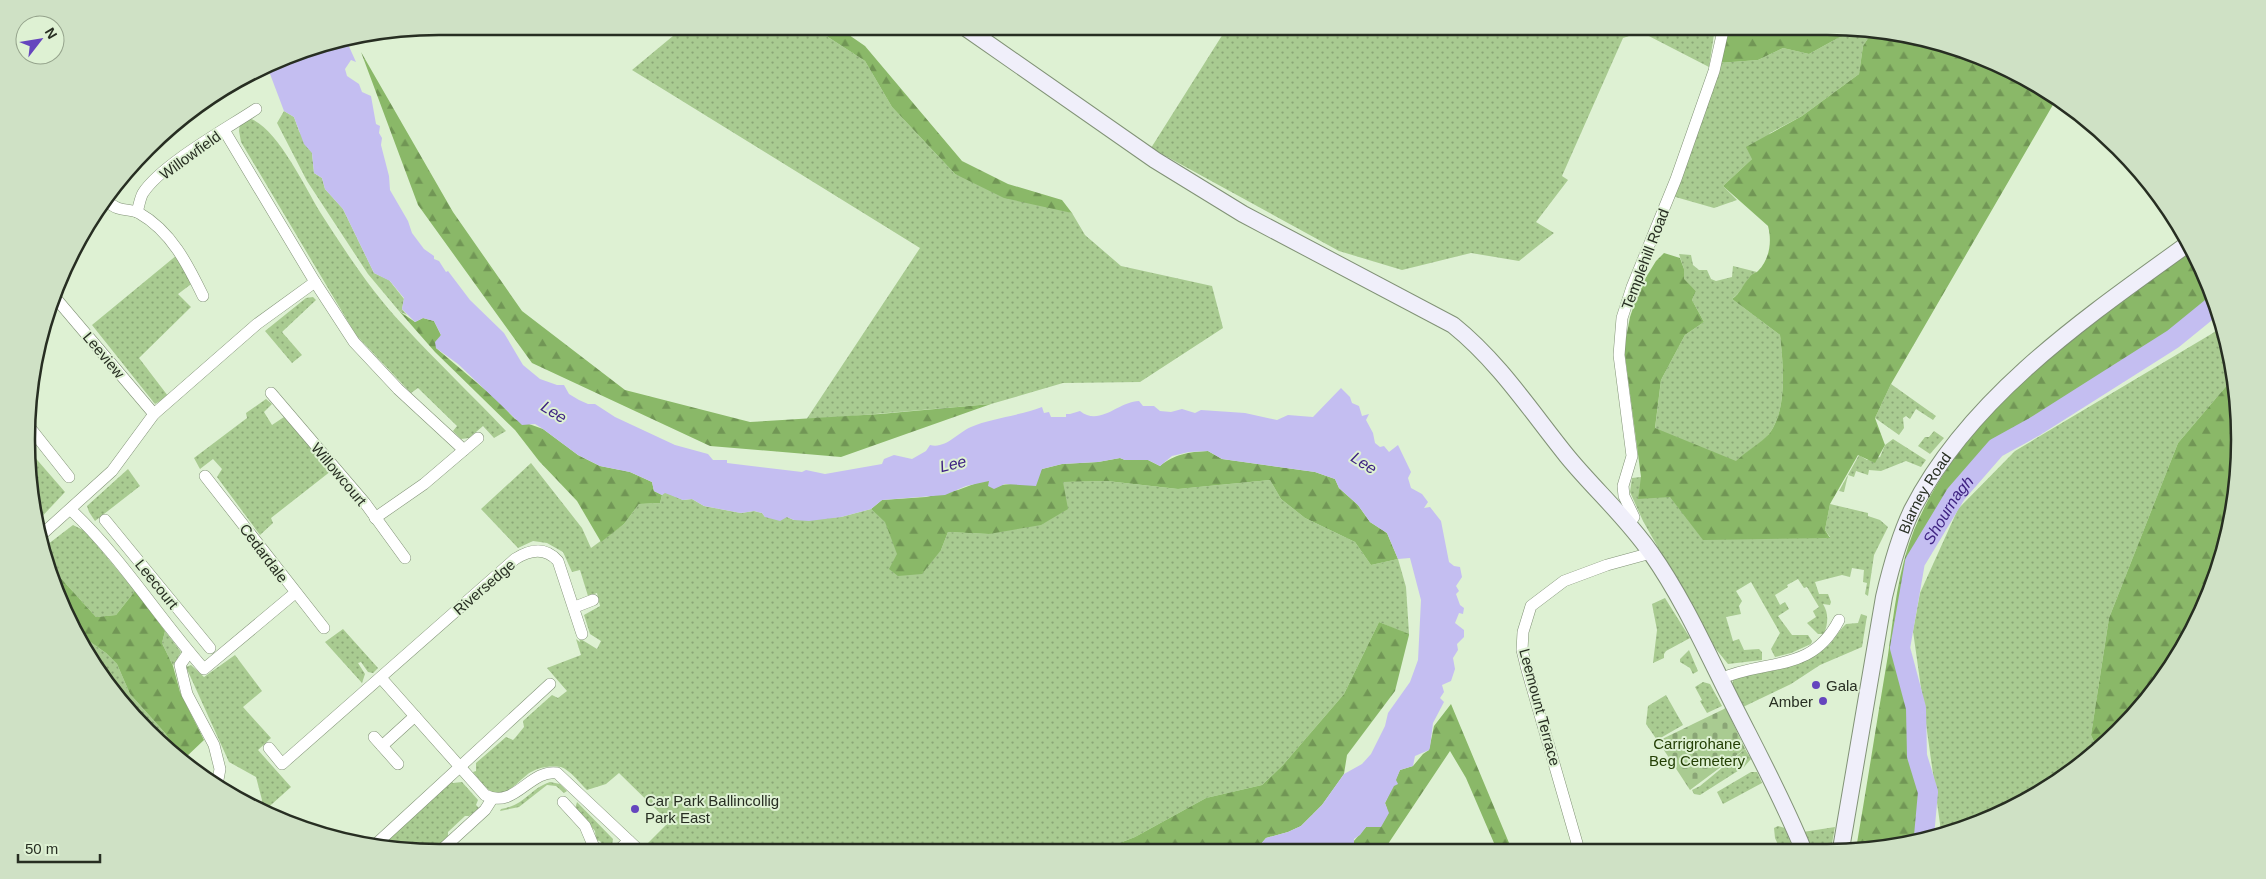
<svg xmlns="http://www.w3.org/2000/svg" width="2266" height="879" font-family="Helvetica,sans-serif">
<defs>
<pattern id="grass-dots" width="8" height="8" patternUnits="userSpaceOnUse" patternTransform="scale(1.25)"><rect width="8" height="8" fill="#a9cb91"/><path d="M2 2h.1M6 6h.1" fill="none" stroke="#8aa576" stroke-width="1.8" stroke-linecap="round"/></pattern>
<pattern id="forest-firs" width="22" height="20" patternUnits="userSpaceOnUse" patternTransform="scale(1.25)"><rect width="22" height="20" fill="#8ab868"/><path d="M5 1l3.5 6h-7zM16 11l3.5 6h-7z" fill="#719655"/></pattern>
<pattern id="cemetery-stones" width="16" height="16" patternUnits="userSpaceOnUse" patternTransform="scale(1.25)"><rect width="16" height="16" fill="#a9cb91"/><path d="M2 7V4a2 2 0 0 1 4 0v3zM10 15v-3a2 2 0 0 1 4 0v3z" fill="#8aa576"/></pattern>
<pattern id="park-tufts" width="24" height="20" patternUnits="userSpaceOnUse" patternTransform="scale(1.25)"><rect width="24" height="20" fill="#a9cb91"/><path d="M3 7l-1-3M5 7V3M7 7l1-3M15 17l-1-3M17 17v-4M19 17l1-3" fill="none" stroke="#8aa576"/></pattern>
</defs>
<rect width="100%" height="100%" fill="#def1d3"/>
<g fill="url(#grass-dots)">
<path d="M 685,26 L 811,26 L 865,61 L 892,107 L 955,174 L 1072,213 L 1085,235 L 1121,266 L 1212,286 L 1223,328 L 1140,382 L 1063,383 L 991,404 L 806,420 L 920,248 L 632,70 Z"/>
<path d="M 1228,26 L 1698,26 L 1714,34 L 1709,67 L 1641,32 L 1623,38 L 1562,176 L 1568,180 L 1536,222 L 1554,233 L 1519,261 L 1471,253 L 1402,270 L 1339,251 L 1151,148 Z"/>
<path d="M 1859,31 L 1872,32 L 1863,46 L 1859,74 L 1802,116 L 1770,133 L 1752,159 L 1723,186 L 1737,200 L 1714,208 L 1672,196 L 1719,63 L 1758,60 L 1783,48 L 1809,54 L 1838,38 Z"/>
<path d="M 284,111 L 294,117 L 299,131 L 312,153 L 314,173 L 322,178 L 325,189 L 343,209 L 374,273 L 389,280 L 404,299 L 402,309 L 407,315 L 399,311 L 368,274 L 307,181 L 277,123 Z"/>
<path d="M 248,118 C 275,124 305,187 320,212 C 345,251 371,291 403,325 C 436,361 472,395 506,431 L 494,438 L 483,426 L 469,438 L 461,439 L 453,431 L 457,426 L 418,388 L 411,393 L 356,335 L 241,142 L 239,131 L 240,122 Z"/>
<path d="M 1679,254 L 1691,255 L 1693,265 L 1699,270 L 1707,270 L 1711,279 L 1716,281 L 1732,277 L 1733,266 L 1757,272 C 1745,279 1743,291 1732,299 L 1780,335 C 1783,363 1788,410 1769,434 C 1760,445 1746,451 1736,462 L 1655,429 L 1661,380 L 1685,335 L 1704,322 L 1692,300 L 1696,291 L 1683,279 L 1684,269 Z"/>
<path d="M 177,255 L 194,282 L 178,294 L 191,307 L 139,358 L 168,396 L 155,404 L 92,325 Z"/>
<path d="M 313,297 L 316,300 L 282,332 L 302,355 L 292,363 L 265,331 L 306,298 Z"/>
<path d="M 2222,325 L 2234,377 L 2178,443 L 2109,618 L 2091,735 L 2098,751 L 2009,810 L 1941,831 L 1913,631 L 1920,593 L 1958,509 L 2015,451 L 2213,333 Z"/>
<path d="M 1891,384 L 1936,416 L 1933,420 L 1916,409 L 1910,419 L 1906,416 L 1903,418 L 1904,428 L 1899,435 L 1875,418 Z"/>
<path d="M 266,399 L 272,404 L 264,412 L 272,425 L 284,417 L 331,471 L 271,518 L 273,523 L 260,535 L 217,477 L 222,469 L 213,459 L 200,469 L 194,458 L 247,418 L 246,413 Z"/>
<path d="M 1934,431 L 1944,438 L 1930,454 L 1918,446 L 1925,437 L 1929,437 Z"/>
<path d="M 1893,439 L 1926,460 L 1921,467 L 1906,461 L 1881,471 L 1869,470 L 1868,475 L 1856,471 L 1854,477 L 1848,475 L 1844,492 L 1839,491 L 1859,455 L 1867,460 L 1880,457 L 1885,445 Z"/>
<path d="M 32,454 L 65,492 L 35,524 L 34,520 Z"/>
<path d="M 531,463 L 582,528 L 591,548 L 624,524 L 639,504 L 660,503 L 662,495 L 665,492 L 683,500 L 692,499 L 704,506 L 741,513 L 754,511 L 762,513 L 765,517 L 787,517 L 794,520 L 841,517 L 871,509 L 885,521 L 941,550 L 948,532 L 989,534 L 1062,482 L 1107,481 L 1178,489 L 1270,480 L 1281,499 L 1305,518 L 1355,542 L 1371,565 L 1398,559 L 1406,587 L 1409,635 L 1379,622 L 1344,694 L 1283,765 L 1262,785 L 1206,798 L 1135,837 L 1099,851 L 650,852 L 644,847 L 669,822 L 619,773 L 606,784 L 587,790 C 580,783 570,770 561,767 C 551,765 540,767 531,772 C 520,778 505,802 489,790 C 483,785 478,778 473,772 L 476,771 L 476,763 L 506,737 L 513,740 L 515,738 L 524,727 L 523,721 L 552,695 L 558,698 L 567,691 L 547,668 L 581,655 L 576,639 L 580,642 L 579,638 L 597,649 L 601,641 L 590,634 L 584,615 L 600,606 L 597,593 L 588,596 L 580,570 L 572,572 L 563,552 L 547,543 L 533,541 L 518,548 L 481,509 Z"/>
<path d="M 128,469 L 140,486 L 95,521 L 89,512 L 87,506 Z"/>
<path d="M 1641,477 L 1670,497 L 1812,538 L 1830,537 L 1825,530 L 1830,504 L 1868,513 L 1868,516 L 1880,520 L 1888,527 L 1874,555 L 1868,596 L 1865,594 L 1867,583 L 1863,582 L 1864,570 L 1852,568 L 1850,577 L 1842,575 L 1815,582 L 1819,594 L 1828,594 L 1831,602 L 1830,605 L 1823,604 C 1829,614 1828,623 1824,634 L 1818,634 L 1807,623 L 1816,617 L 1813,611 L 1819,607 L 1807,587 L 1804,588 L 1798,579 L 1787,585 L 1788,587 L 1775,595 L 1780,605 L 1785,602 L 1789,609 L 1778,616 L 1792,635 L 1808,635 L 1812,641 L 1811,644 L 1791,653 L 1775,657 L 1771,649 L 1780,633 L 1751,582 L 1736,591 L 1742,601 L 1739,606 L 1741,614 L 1726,617 L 1733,641 L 1739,639 L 1744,650 L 1759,649 L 1762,652 L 1762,660 L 1728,664 L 1715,648 L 1643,521 L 1630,492 L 1632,478 Z"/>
<path d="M 73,525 L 85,531 L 135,591 L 116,615 L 96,617 L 47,563 L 43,548 Z"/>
<path d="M 1665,598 L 1690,638 L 1666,651 L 1664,654 L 1664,658 L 1653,663 L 1657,630 L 1652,604 Z"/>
<path d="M 1861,614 L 1867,616 L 1862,647 L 1820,665 L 1791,684 L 1743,707 L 1732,686 L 1733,680 L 1739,676 C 1770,670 1804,668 1829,645 C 1835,639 1839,630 1846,624 L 1858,623 Z"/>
<path d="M 72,624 L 86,639 L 106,653 L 117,664 L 130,694 L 165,733 L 179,754 L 178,757 L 153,730 L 156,727 L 92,661 Z"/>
<path d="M 343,629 L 378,668 L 373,673 L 368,672 L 361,662 L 358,663 L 365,674 L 362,683 L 325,642 Z"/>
<path d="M 165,631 L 181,652 L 173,666 L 162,643 Z"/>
<path d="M 1689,650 L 1698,671 L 1693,674 L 1690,668 L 1680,662 L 1680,659 Z"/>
<path d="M 235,655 L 262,691 L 243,707 L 271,738 L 258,750 L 291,787 L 263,812 L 259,811 L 262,800 L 256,777 L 229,762 L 186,667 L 191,665 L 204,677 Z"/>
<path d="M 1703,682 L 1710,684 L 1722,706 L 1707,713 L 1700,701 L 1702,700 L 1695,687 Z"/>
<path d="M 1666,695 L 1683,725 L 1657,740 L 1646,724 L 1648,706 Z"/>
<path d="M 1745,749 L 1751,759 L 1744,767 L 1700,795 L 1694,794 L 1692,790 L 1700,786 Z"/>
<path d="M 1751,772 L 1757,772 L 1762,783 L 1723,804 L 1717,792 Z"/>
<path d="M 451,781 L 453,783 L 462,782 L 478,800 L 476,805 L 479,808 L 469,816 L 465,816 L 448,832 L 448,836 L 432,852 L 382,845 Z"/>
<path d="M 550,782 L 560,784 L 567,791 L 564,793 L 556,786 L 547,785 L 519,807 L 500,811 L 501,809 C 526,805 529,789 550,782 Z"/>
<path d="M 577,802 L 613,839 L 612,845 L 604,847 L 600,841 L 596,840 L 595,831 L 575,809 Z"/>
<path d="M 1778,826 L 1785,828 L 1793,849 L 1780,849 L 1775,838 L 1774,828 Z"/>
<path d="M 1835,827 L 1831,849 L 1808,849 L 1803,832 Z"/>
</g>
<g fill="url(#forest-firs)">
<path d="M 811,26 L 836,26 L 865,46 L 962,161 L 1008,184 L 1062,200 L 1072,213 L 1004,198 L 955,174 L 892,107 L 865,61 Z"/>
<path d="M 1781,26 L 1826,26 L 1859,31 L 1838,38 L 1809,54 L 1783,48 L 1758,60 L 1719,63 L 1725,30 C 1747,32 1760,37 1781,26 Z"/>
<path d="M 1872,32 L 1934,40 L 2010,69 L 2059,100 L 2054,103 L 1891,384 L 1875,418 L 1885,445 L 1875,463 L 1858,455 L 1830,504 L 1825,530 L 1830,538 L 1703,540 L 1670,497 L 1638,499 L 1641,477 L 1624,348 L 1630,317 L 1640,287 L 1656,261 L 1664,253 L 1680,258 L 1684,269 L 1684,279 L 1696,291 L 1692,300 L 1704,322 L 1685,335 L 1661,380 L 1655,428 L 1736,461 C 1746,451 1760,444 1769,434 C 1788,410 1783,363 1780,335 L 1732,299 C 1741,293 1742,285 1749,278 C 1751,274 1756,273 1758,271 C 1770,259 1772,241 1768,226 L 1723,186 L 1752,159 L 1746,147 L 1802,116 L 1859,74 L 1863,46 Z"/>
<path d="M 361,52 L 453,212 L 522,311 L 625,390 L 750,422 L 880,414 L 991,404 L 841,457 L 710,446 L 532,363 L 418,205 Z"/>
<path d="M 2192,249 L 2215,301 C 2148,356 2073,399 1999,443 L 1977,459 L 1913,558 L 1906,594 L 1897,646 L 1905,692 L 1913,767 L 1923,793 L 1921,837 L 1881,849 L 1856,849 C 1867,785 1877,720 1888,655 C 1894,613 1898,570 1914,530 C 1966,405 2088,327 2192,249 Z"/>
<path d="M 399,311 L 415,322 L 423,318 L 434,321 L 441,335 L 436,348 L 496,399 L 515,419 L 543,429 L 578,455 L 600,466 L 630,472 L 652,482 L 654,491 L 662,495 L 660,503 L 639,504 L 624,524 L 601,542 L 577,501 L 539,461 L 515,430 L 435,352 Z"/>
<path d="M 2234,377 L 2236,386 L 2239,467 L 2226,547 L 2170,669 L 2098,751 L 2091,735 L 2109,618 L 2178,443 Z"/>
<path d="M 1208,451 L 1222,459 L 1315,472 L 1335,479 L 1339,488 L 1358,505 L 1370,522 L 1387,533 L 1398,559 L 1371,565 L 1355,542 L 1305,518 L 1281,499 L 1270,480 L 1178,489 L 1107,481 L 1063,482 L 1068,509 L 1041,525 L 989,534 L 948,532 L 941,550 L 922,574 L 898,576 L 889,569 L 897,554 L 885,522 L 871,509 L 882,500 L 926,497 L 958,490 L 982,481 L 989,481 L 1001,485 L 1020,483 L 1042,469 L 1062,464 L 1098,462 L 1120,458 L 1125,460 L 1148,460 L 1160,466 C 1175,454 1188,452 1208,451 Z"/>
<path d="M 47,563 L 96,617 L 116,615 L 135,591 L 165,631 L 162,643 L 173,666 L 180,692 L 204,740 L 185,758 L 179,754 L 165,733 L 130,694 L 117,664 L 106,653 L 86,639 L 72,624 L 58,598 Z"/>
<path d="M 1406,587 L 1409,635 L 1395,691 L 1347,755 L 1344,774 L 1322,805 L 1301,826 L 1288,832 L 1266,838 L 1255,851 L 1099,851 L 1135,837 L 1206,798 L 1262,785 L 1283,765 L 1344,694 L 1379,622 L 1409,634 Z"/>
<path d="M 1451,704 L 1512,850 L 1497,850 L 1466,778 L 1450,751 L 1384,850 L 1342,851 L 1346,850 L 1366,827 L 1374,826 L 1387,809 L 1385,803 L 1400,770 L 1413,766 L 1423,754 L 1429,750 L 1434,726 Z"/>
</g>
<path fill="url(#cemetery-stones)" d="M 1726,708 L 1745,749 L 1690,790 L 1658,741 Z"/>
<path fill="url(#park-tufts)" d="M 267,66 L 269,73 L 258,79 L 255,72 Z"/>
<path fill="#c4bef1" d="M 347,42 L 356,62 L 351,60 L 345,69 L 347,76 L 359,84 L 362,92 L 371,96 L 376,124 L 380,126 L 379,133 L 382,138 L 381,145 L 389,176 L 390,190 L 408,221 L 412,233 L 424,249 L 434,256 L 434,259 L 439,261 L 446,272 L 448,271 L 470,300 L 504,333 L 523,365 L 540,379 L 557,385 L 564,385 L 569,394 L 579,400 L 588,404 L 595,404 L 615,417 L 675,445 L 708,454 L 713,460 L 727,460 L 727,463 L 802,472 L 806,470 L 825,474 L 882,464 L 884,459 L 894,455 L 912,459 L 926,451 L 930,445 C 946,449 957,433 971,427 C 991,418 1019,416 1042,407 L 1044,413 L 1049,412 L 1051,417 L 1066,417 L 1066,414 L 1070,414 L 1080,411 C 1100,427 1119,401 1139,401 L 1143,406 L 1154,406 L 1160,411 L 1171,412 L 1182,409 L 1195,413 L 1201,410 L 1245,413 L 1277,420 L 1288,415 L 1313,417 L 1341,388 L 1350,397 L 1352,403 L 1359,406 L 1362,416 L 1369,414 L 1366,420 L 1373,433 L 1375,443 L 1380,447 L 1384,446 L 1389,452 L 1398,445 L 1411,472 L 1408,478 L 1411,488 L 1422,494 L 1428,502 L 1424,508 L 1430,507 L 1441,521 L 1449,562 L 1454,566 L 1460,567 L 1462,577 L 1456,586 L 1459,591 L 1456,594 L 1460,605 L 1464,608 L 1463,614 L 1459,613 L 1455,623 L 1464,630 L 1464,637 L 1457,644 L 1458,650 L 1453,658 L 1455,669 L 1451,681 L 1442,685 L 1444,692 L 1440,698 L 1444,702 L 1433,723 L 1430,747 L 1429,750 L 1415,756 L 1413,766 L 1400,770 L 1396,780 L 1398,784 L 1394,786 L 1385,803 L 1389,813 L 1381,827 L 1366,827 L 1360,835 L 1354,839 L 1354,844 L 1346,850 L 1255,851 L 1266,838 L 1288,832 L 1301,826 L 1322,805 L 1344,774 L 1362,764 L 1371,754 L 1385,726 L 1388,713 L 1410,682 L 1418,660 L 1421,600 L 1410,558 L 1398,559 L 1387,533 L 1370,522 L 1358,505 L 1339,488 L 1335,479 L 1315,472 L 1222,459 L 1208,451 L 1189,452 L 1172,456 L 1160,466 L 1148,460 L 1125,460 L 1120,458 L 1098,462 L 1062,464 L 1042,469 L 1036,486 L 1005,484 L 994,489 L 988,486 L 989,481 L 966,486 L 945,495 L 882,500 L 871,509 L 841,517 L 809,521 L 794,520 L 787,517 L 780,521 L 765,517 L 762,513 L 754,511 L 741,513 L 704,506 L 692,499 L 683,500 L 665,493 L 662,495 L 654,491 L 652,482 L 630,472 L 600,466 L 578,455 L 543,429 L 535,424 L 522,425 L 458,364 L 436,348 L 435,342 L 441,335 L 434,321 L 423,318 L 415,322 L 402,309 L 404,298 L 390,281 L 374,273 L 343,209 L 325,189 L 322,178 L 314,173 L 312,153 L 304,144 L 294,117 L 284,111 L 267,66 L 306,48 Z"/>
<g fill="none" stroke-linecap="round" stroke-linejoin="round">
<path stroke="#c4bef1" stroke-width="20" id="s1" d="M 1924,836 L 1928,792 L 1917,756 L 1916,708 L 1900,648 L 1915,562 L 1956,494 L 1996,448 L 2034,427 L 2173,339 L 2216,304"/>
<defs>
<g id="street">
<path d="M 224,130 L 315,282 L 354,342 L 398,389 L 464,450"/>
<path d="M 107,201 C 119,213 130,208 139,213 C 171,231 188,265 203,296"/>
<path d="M 137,212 C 139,206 140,198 143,193 C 162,164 226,129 256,109"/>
<path d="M 53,295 L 154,414"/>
<path d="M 271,393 L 365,503 L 405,558"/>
<path d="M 31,429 L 69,477"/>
<path d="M 205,476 L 324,628"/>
<path d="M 71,510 C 122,558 158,617 204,669 L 295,593"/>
<path d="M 375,518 L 424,484 L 478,438"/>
<path d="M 105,520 L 210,648"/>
<path d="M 1629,524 L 1634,517 L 1624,496 L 1623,486 L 1632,456 L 1619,355 L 1622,318 L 1632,287 L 1676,179 L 1714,71 L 1724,26"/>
<path d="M 39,537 L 112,471 L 154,414 L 257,324 L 315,282"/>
<path d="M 575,607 L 593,600"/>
<path d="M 189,652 L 180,665 L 187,694 L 214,745 L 220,769 L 217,785"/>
<path d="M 381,678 L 485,795 C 515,810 529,769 557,773 L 641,852"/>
<path d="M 1720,679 C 1767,658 1811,674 1839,620"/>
<path d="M 374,737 L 398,764"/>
<path d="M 382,746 L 415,716"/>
<path d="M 269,748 L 282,764 L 515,559 C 529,550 545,546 558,561 L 582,634"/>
<path d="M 563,802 L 585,826 L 596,852"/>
<path d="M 376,844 L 550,684"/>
<path d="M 1579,850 L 1527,670 L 1522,650 L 1523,632 L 1531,606 L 1564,581 L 1607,565 L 1651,553"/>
<path d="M 616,852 L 629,841"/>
<path d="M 438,853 L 485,810 L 492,799"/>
</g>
<g id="secondary">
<path d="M 963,26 L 1155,160 L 1243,214 L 1453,325 C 1499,362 1530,410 1567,456 C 1594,489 1626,517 1651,553 C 1682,597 1705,648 1729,696 C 1754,746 1782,797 1803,849"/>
<path id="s2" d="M 1841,849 L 1884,597 C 1891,567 1899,537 1912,510 C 1970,396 2088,316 2189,243"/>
</g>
</defs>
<use href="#street" stroke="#819276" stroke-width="12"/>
<use href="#secondary" stroke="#819276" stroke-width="18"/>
<use href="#street" stroke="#fff" stroke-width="11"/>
<use href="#secondary" stroke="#f0effa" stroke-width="16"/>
</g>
<g fill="#6545be" stroke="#def1d3" stroke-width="2">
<circle cx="1816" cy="685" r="5"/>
<circle cx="1823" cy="701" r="5"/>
<circle cx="635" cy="809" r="5"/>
</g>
<g text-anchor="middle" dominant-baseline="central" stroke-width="4" stroke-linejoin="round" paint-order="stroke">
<g font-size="15" fill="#272e22" stroke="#def1d3">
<text transform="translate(190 155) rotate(-36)">Willowfield</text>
<text transform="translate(1645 259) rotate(-69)">Templehill Road</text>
<text transform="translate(104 355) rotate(50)">Leeview</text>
<text transform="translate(339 474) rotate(50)">Willowcourt</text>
<text stroke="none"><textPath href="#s2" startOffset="368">Blarney Road</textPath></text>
<text transform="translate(264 553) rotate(53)">Cedardale</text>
<text transform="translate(157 584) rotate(51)">Leecourt</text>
<text transform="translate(484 587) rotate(-41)">Riversedge</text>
<text transform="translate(1540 707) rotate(75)">Leemount Terrace</text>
</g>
<g font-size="15" fill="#272e22" stroke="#def1d3" text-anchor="start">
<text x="1826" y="685">Gala</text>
<text x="1813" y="701" text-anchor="end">Amber</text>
<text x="645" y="800">Car Park Ballincollig<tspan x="645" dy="17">Park East</tspan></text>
</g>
<g font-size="15" fill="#233f04" stroke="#def1d3">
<text x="1697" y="743">Carrigrohane<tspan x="1697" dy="17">Beg Cemetery</tspan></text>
</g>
<g font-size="16" font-style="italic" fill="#3f2382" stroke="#def1d3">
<text transform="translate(554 412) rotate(32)">Lee</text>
<text transform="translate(1364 463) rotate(33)">Lee</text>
<text transform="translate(953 464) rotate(-13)">Lee</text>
<text stroke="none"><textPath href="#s1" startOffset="341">Shournagh</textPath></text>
</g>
</g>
<path d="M0 0H2266V879H0ZM439 35H1827A404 404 0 0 1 2231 439V440A404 404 0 0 1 1827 844H439A404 404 0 0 1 35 440V439A404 404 0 0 1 439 35Z" fill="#cfe1c5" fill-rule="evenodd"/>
<path fill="none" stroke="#272e22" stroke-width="2.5" d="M439 35H1827A404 404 0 0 1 2231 439V440A404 404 0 0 1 1827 844H439A404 404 0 0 1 35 440V439A404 404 0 0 1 439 35Z"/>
<g transform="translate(40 40) rotate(59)"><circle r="24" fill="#def1d3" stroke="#95a38c"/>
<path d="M0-4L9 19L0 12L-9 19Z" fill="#6545be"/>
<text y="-8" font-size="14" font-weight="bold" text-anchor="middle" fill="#272e22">N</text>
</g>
<path d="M18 854v8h82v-8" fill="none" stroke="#272e22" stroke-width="2.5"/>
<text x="25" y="854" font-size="15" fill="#272e22" stroke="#def1d3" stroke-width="4" paint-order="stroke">50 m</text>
</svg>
